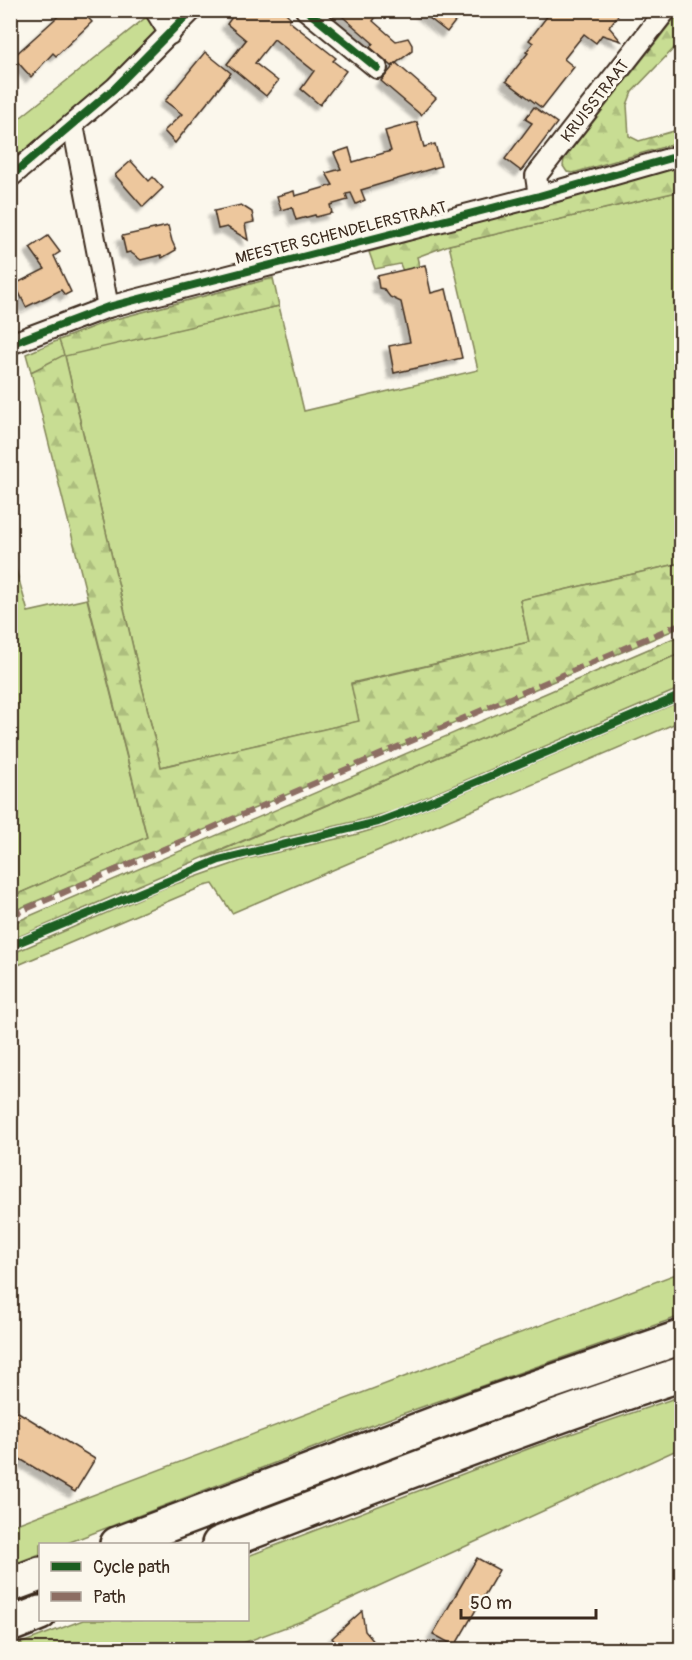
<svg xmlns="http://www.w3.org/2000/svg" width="692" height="1660" font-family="Pangolin,sans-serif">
<defs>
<pattern id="forest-firs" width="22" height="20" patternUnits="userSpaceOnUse" patternTransform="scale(1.5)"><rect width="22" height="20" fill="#c8dd93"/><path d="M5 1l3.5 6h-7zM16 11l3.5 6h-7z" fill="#adbe7e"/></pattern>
<filter id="shadow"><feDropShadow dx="-5.5" dy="5.5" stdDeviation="1.5" flood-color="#0004"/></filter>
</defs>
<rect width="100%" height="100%" fill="#fbf7ec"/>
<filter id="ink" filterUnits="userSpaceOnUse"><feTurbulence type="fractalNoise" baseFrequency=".0167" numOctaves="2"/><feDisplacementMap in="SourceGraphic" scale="12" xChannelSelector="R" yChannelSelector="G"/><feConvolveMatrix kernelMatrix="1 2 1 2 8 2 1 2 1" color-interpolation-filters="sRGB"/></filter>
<g filter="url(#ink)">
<g fill="#c8dd93" stroke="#828458" stroke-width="1.5">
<path d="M 149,15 L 156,29 L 155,36 L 86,104 L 11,166 L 11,125 Z"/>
<path d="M 681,191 L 681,563 L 520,600 L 529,642 L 351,683 L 360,721 L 161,767 L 65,356 L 31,372 L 26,354 L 59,340 L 65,355 L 279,306 L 304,411 L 478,370 L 449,245 Z"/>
<path d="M 10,548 L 28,612 L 87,599 L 147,838 L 11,897 Z"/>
<path d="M 681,653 L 681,688 L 394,811 C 331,830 266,839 204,858 Z"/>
<path d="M 681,701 L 681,721 L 232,913 L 213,884 L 204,886 L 11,968 L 11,954 L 164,888 L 247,859 L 354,835 L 385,826 Z"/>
<path d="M 681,1272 L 681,1316 L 396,1416 L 65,1544 L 40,1544 L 40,1554 L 11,1565 L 11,1526 Z"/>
<path d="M 681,1396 L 681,1448 L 302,1621 L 227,1649 L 11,1649 L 11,1647 L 83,1620 L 248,1620 L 248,1556 L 533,1447 Z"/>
</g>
<g fill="url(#forest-firs)" stroke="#828458" stroke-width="1.5">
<path d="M 681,10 L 681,41 L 632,92 L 627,105 L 629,136 L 639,141 L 681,129 L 681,142 L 573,173 L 567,172 L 563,166 L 564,159 Z"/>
<path d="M 681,165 L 681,191 L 449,245 L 417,257 L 421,273 L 406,278 L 400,264 L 375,269 L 369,252 Z"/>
<path d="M 273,278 L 279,306 L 65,356 L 161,767 L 359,721 L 351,684 L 529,642 L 520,600 L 681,563 L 681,627 L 11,912 L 11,897 L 147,837 L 31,372 L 64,355 L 59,340 L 108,321 Z"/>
<path d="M 681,635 L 681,653 L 11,940 L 11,924 Z"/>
</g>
<g fill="#edc79d" stroke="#3b2a1e" stroke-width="1.5" filter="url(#shadow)">
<path d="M 65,10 L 81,10 L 92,22 L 56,56 L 53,53 L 31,77 L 13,57 Z"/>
<path d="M 237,10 L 283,10 L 291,18 L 289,21 L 336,58 L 333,61 L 346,71 L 320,105 L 301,89 L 314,71 L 274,39 L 255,63 L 278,81 L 266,96 L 227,64 L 246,40 L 227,24 Z"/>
<path d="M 335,10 L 368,10 L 376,17 L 373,21 L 396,41 L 408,38 L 412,45 L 412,51 L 392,66 L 370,47 L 373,43 Z"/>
<path d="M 419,10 L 464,10 L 447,32 Z"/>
<path d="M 552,10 L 622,10 L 609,27 L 621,41 L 602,35 L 596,43 L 584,34 L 564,59 L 574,67 L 542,108 L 506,81 L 528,53 L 526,52 L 533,43 L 529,40 Z"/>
<path d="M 205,52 L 231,73 L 175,143 L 164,131 L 182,114 L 165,101 Z"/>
<path d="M 396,63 L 436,98 L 421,115 L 381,81 Z"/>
<path d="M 534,107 L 557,123 L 521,171 L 505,159 L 532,123 L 525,119 Z"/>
<path d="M 417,122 L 424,147 L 435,144 L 441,166 L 361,190 L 365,200 L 356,204 L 351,193 L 346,194 L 348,200 L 330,205 L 332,213 L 316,217 L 315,215 L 296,220 L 292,207 L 281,210 L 277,196 L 294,191 L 295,196 L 333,185 L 326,173 L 341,169 L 334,153 L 349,148 L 353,162 L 391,151 L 385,131 Z"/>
<path d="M 131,161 L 149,181 L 153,177 L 163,188 L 143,207 L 115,175 Z"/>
<path d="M 241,205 L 252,212 L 254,222 L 245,224 L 248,240 L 227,227 L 218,229 L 214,211 Z"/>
<path d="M 168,226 L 172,241 L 176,250 L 162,258 L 161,255 L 141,260 L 130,252 L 126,253 L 122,236 Z"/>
<path d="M 48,236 L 60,252 L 54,256 L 71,292 L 65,295 L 61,290 L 26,307 L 15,284 L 45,269 L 30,248 Z"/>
<path d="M 425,265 L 431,293 L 446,289 L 462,358 L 394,373 L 389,346 L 410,342 L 401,302 L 390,297 L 384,289 L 379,288 L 377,276 Z"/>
<path d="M 10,1407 L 95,1459 L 75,1492 L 10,1453 Z"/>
<path d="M 477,1558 L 499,1570 L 455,1646 L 433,1634 Z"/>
<path d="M 362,1611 L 365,1631 L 381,1650 L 341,1650 L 332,1638 Z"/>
</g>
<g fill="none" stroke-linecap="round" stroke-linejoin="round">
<defs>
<g id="street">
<path d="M 155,10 L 170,34"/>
<path d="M 306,10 L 377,68"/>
<path d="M 73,125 L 108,307"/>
<path d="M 10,177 L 115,88 L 192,10"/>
<path d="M 539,196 L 536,176 L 666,10"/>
<path d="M 10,344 L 108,307 L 539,196 L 682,155"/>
</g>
<g id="highway">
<path d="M 117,1544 L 479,1407 L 682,1337"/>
<path d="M 219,1544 C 372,1486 526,1425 682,1374"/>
<path d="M 10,1585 L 40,1574"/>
<path d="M 10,1625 L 40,1613"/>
</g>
</defs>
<use href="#street" stroke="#3b2a1e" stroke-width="24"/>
<use href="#highway" stroke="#3b2a1e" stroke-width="38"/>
<use href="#street" stroke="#fbf7ec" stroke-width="20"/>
<use href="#highway" stroke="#fbf7ec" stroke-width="33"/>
<path stroke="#8d6e63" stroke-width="6" stroke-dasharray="12 6" stroke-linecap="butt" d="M 10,916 L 682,623"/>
<defs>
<g id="cycleway">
<path d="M 306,10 L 377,68"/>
<path d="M 10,177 L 115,88 L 192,10"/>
<path d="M 10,344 L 108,307 L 539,196 L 682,155"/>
<path d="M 10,946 L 219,860 L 378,822 L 410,810 L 682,695"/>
</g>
</defs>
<use href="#cycleway" stroke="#fbf7ec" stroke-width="11"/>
<use href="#cycleway" stroke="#1b5e20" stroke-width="8"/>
</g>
</g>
<g text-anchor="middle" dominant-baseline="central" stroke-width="6" stroke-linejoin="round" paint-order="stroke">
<g font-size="16" fill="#3b2a1e" stroke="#fbf7ec">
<text transform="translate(595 101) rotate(-52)">KRUISSTRAAT</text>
<text transform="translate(341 233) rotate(-14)">MEESTER SCHENDELERSTRAAT</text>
</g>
</g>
<rect width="692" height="1660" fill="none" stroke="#fbf7ec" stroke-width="36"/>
<rect x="18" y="18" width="656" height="1624" fill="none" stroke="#3b2a1e" stroke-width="2" filter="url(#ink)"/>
<rect x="39" y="1543" width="210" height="78" fill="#fbf7ec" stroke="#aea59a" stroke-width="1.5"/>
<rect x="51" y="1562" width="30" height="9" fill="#1b5e20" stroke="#aea59a" stroke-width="1.5"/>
<text x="93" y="1573" font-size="18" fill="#3b2a1e">Cycle path</text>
<rect x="51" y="1592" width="30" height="9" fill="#8d6e63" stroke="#aea59a" stroke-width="1.5"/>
<text x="93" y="1603" font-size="18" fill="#3b2a1e">Path</text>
<path d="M461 1609v9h135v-9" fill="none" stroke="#3b2a1e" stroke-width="3"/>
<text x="470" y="1609" font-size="18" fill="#3b2a1e" stroke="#fbf7ec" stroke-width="4.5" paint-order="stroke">50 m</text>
</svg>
